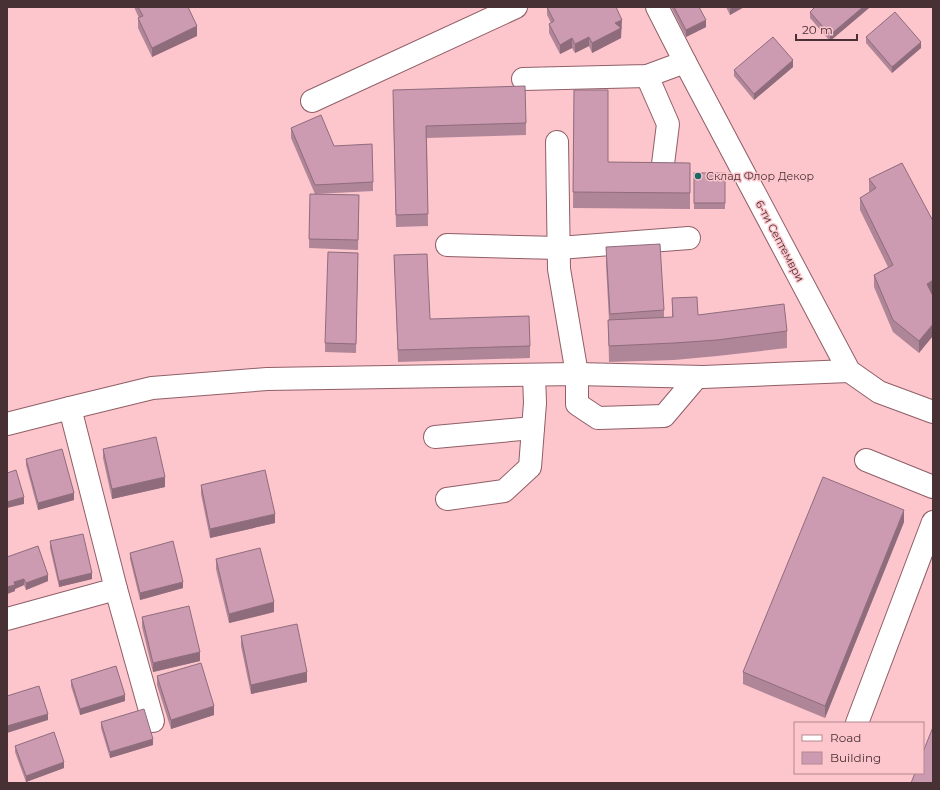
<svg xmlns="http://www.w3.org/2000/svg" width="940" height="790" font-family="Montserrat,sans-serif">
<rect width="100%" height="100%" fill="#fdc5cc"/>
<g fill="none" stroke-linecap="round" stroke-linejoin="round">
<defs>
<g id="minor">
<path d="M 657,7 L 685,62 L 849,371 L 879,392 L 933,412"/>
<path d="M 647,76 L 668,124 L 663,164"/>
<path d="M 523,79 L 647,76 L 685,62"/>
<path d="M 312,101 L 516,7"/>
<path d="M 557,142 L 559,269 L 577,374 L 577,404 L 598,418 L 664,416 L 697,377"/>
<path d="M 447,245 L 559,248 L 689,238"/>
<path d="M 7,424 L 70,408 L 152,388 L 267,379 L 577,374 L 703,377 L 849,371"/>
<path d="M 435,437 L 533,428"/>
<path d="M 866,460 L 933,487"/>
<path d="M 447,499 L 504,491 L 530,467 L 535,403 L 534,375"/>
<path d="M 116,589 L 153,721"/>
<path d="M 7,619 L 116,589 L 70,408"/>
<path d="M 857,723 L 933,522"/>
</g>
</defs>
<use href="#minor" stroke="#905f67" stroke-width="24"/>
<use href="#minor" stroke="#fff" stroke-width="22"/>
</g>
<g fill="#af8598">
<path d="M 134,7 L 188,7 L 197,36 L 152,57 L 138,28 L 138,18 L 139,18 Z"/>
<path d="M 547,7 L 616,7 L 622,29 L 621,29 L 621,38 L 592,53 L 589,46 L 575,53 L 572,48 L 560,54 L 549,33 L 549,24 L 551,23 L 547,15 Z"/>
<path d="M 671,7 L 699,7 L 706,27 L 686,37 Z"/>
<path d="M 726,7 L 744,7 L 730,15 Z"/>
<path d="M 869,7 L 869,8 L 830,41 L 810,18 L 810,12 Z"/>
<path d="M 866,37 L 921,48 L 892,73 L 866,43 Z"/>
<path d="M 793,67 L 754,100 L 734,76 L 734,70 Z"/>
<path d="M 574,90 L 608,162 L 690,163 L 690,209 L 573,208 Z"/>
<path d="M 393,102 L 526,123 L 526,135 L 427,138 L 428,226 L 396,227 Z"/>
<path d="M 291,128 L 334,146 L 373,182 L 373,191 L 315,194 L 291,138 Z"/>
<path d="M 902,163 L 933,292 L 931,293 L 919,353 L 893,332 L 874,287 L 874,275 L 888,267 L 860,210 L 860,198 L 870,192 L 869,191 L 869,179 Z"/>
<rect x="694" y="173" width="31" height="36"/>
<path d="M 310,194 L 359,195 L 358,250 L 309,248 Z"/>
<path d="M 606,247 L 664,310 L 664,317 L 672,317 L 672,298 L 698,315 L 787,331 L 787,348 L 717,356 L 674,360 L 609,362 L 608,320 L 609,320 L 606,264 Z"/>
<path d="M 358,253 L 356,353 L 325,352 L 325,343 Z"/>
<path d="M 394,255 L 430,319 L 530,346 L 530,358 L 398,362 Z"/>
<path d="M 103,449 L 165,487 L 112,499 L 103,458 Z"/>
<path d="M 26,459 L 74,500 L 38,510 L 26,465 Z"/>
<path d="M 201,485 L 275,523 L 210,538 L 201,494 Z"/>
<path d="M 904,522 L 825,718 L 743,684 L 743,672 Z"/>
<path d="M 50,541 L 92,579 L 59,587 L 50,548 Z"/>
<path d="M 130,553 L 183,588 L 140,600 L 130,559 Z"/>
<path d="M 7,557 L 48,581 L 26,590 L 24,585 L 15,589 L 15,591 L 7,594 Z"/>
<path d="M 216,559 L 274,612 L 229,623 L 216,569 Z"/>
<path d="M 142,617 L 200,661 L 153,672 L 142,627 Z"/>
<path d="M 241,636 L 307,682 L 251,694 L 241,646 Z"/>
<path d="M 157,676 L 214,715 L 171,729 L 157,685 Z"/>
<path d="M 71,680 L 125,701 L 80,715 L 71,686 Z"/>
<path d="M 101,722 L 153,745 L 110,758 L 101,728 Z"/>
<path d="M 15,746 L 64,768 L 26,782 L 15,752 Z"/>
</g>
<g fill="#8f6c7c">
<path d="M 733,7 L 744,7 L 730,15 L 730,9 Z"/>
<path d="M 863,7 L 869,7 L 869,8 L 830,41 L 830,35 Z"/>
<path d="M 622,20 L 621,38 L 592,53 L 592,43 L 615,23 Z"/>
<path d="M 706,20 L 706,27 L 686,37 L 686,30 Z"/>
<path d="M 197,26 L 197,36 L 152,57 L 152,48 Z"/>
<path d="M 589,37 L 589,46 L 575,53 L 575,44 Z"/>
<path d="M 572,38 L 572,48 L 560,54 L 560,45 Z"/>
<path d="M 921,42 L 921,48 L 892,73 L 892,67 Z"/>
<path d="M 793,60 L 793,67 L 754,100 L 754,94 Z"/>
<path d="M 933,280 L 933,292 L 927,296 L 927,284 Z"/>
<path d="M 933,324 L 933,336 L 919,353 L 919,341 Z"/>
<path d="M 165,477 L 165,487 L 112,499 L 112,489 Z"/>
<path d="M 74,493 L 74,500 L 38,510 L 38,503 Z"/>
<path d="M 24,497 L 24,504 L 7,508 L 7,502 Z"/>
<path d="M 904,510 L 904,522 L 825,718 L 825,706 Z"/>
<path d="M 275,514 L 275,523 L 210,538 L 210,529 Z"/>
<path d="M 92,573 L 92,579 L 59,587 L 59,581 Z"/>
<path d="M 48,575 L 48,581 L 26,590 L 26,583 Z"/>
<path d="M 24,579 L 24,585 L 15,589 L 15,591 L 7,594 L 7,587 L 14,582 Z"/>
<path d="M 183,582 L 183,588 L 140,600 L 140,593 Z"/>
<path d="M 274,602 L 274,612 L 229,623 L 229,614 Z"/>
<path d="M 200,652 L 200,661 L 153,672 L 153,663 Z"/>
<path d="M 307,672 L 307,682 L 251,694 L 251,685 Z"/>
<path d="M 125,695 L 125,701 L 80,715 L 80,709 Z"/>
<path d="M 214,706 L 214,715 L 171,729 L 171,720 Z"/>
<path d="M 48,714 L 48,720 L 7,733 L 7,726 Z"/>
<path d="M 153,739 L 153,745 L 110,758 L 110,752 Z"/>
<path d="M 64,762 L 64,768 L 26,782 L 26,776 Z"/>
</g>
<g fill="#cc9bb1" stroke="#8f6c7c">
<path d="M 138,7 L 188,7 L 197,26 L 152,48 L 138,18 L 143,16 Z"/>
<path d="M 547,7 L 616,7 L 622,20 L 615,23 L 621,28 L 592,43 L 589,37 L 575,44 L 572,38 L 560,45 L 549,24 L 554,21 Z"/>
<path d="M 674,7 L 699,7 L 706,20 L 686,30 Z"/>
<path d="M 815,7 L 863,7 L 830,35 L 810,12 Z"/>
<path d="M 895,12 L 921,42 L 892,67 L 866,37 Z"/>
<path d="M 773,37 L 793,60 L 754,94 L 734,70 Z"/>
<path d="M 525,86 L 526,123 L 426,126 L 428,214 L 396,215 L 393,90 Z"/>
<path d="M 574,90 L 608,90 L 608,162 L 690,163 L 690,193 L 573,192 Z"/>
<path d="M 321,115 L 334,146 L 372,144 L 373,182 L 315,185 L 291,128 Z"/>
<path d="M 902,163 L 933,221 L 933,280 L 927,284 L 933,296 L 933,324 L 919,341 L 893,320 L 874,275 L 893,265 L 860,198 L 876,188 L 869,179 Z"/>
<rect x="694" y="173" width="31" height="30"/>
<path d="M 310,194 L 359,195 L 358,240 L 309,239 Z"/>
<path d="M 660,244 L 664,310 L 610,314 L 606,247 Z"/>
<path d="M 328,252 L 358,253 L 356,344 L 325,343 Z"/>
<path d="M 427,254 L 430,319 L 529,316 L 530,346 L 398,350 L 394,255 Z"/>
<path d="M 697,297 L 698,315 L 784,304 L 787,331 L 717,340 L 674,343 L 609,346 L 608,320 L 673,317 L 672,298 Z"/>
<path d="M 156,437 L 165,477 L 112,489 L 103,449 Z"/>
<path d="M 62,449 L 74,493 L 38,503 L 26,459 Z"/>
<path d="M 16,470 L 24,497 L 7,502 L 7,473 Z"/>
<path d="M 265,470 L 275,514 L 210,529 L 201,485 Z"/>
<path d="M 823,477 L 904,510 L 825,706 L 743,672 Z"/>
<path d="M 83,534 L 92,573 L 59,581 L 50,541 Z"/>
<path d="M 173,541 L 183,582 L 140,593 L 130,553 Z"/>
<path d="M 38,546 L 48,575 L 26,583 L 24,579 L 14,582 L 15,585 L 7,587 L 7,557 Z"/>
<path d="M 260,548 L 274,602 L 229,614 L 216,559 Z"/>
<path d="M 189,606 L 200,652 L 153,663 L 142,617 Z"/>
<path d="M 297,624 L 307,672 L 251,685 L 241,636 Z"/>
<path d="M 201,663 L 214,706 L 171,720 L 157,676 Z"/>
<path d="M 116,666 L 125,695 L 80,709 L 71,680 Z"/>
<path d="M 39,686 L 48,714 L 7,726 L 7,696 Z"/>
<path d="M 144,709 L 153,739 L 110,752 L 101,722 Z"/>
<path d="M 933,727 L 933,783 L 911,783 L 915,773 L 923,773 L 923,752 Z"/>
<path d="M 54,732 L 64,762 L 26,776 L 15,746 Z"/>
</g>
<circle fill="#1c6864" stroke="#fdc5cc" stroke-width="1.5" cx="698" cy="176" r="4"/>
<g text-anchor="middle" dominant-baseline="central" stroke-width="3" stroke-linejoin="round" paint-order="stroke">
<g font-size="11" fill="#473134" stroke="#fdc5cc" text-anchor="start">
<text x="706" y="176">Склад Флор Декор</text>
</g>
<g font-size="11" fill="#473134" stroke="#fdc5cc">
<text transform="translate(780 241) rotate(62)">6-ти Септември</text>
</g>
</g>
<rect width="940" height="790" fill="none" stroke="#473134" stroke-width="16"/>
<rect x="794" y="722" width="130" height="52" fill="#fdc5cc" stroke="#b48a8f"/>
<rect x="802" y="735" width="20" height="6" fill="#ffffff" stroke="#b48a8f"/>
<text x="830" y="742" font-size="12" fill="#473134">Road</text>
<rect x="802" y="752" width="20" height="12" fill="#cc9bb1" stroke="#b48a8f"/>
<text x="830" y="762" font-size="12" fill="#473134">Building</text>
<path d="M796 34v6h61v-6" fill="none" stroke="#473134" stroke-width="2"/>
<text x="802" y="34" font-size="12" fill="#473134" stroke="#fdc5cc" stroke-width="3" paint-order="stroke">20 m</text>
</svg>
